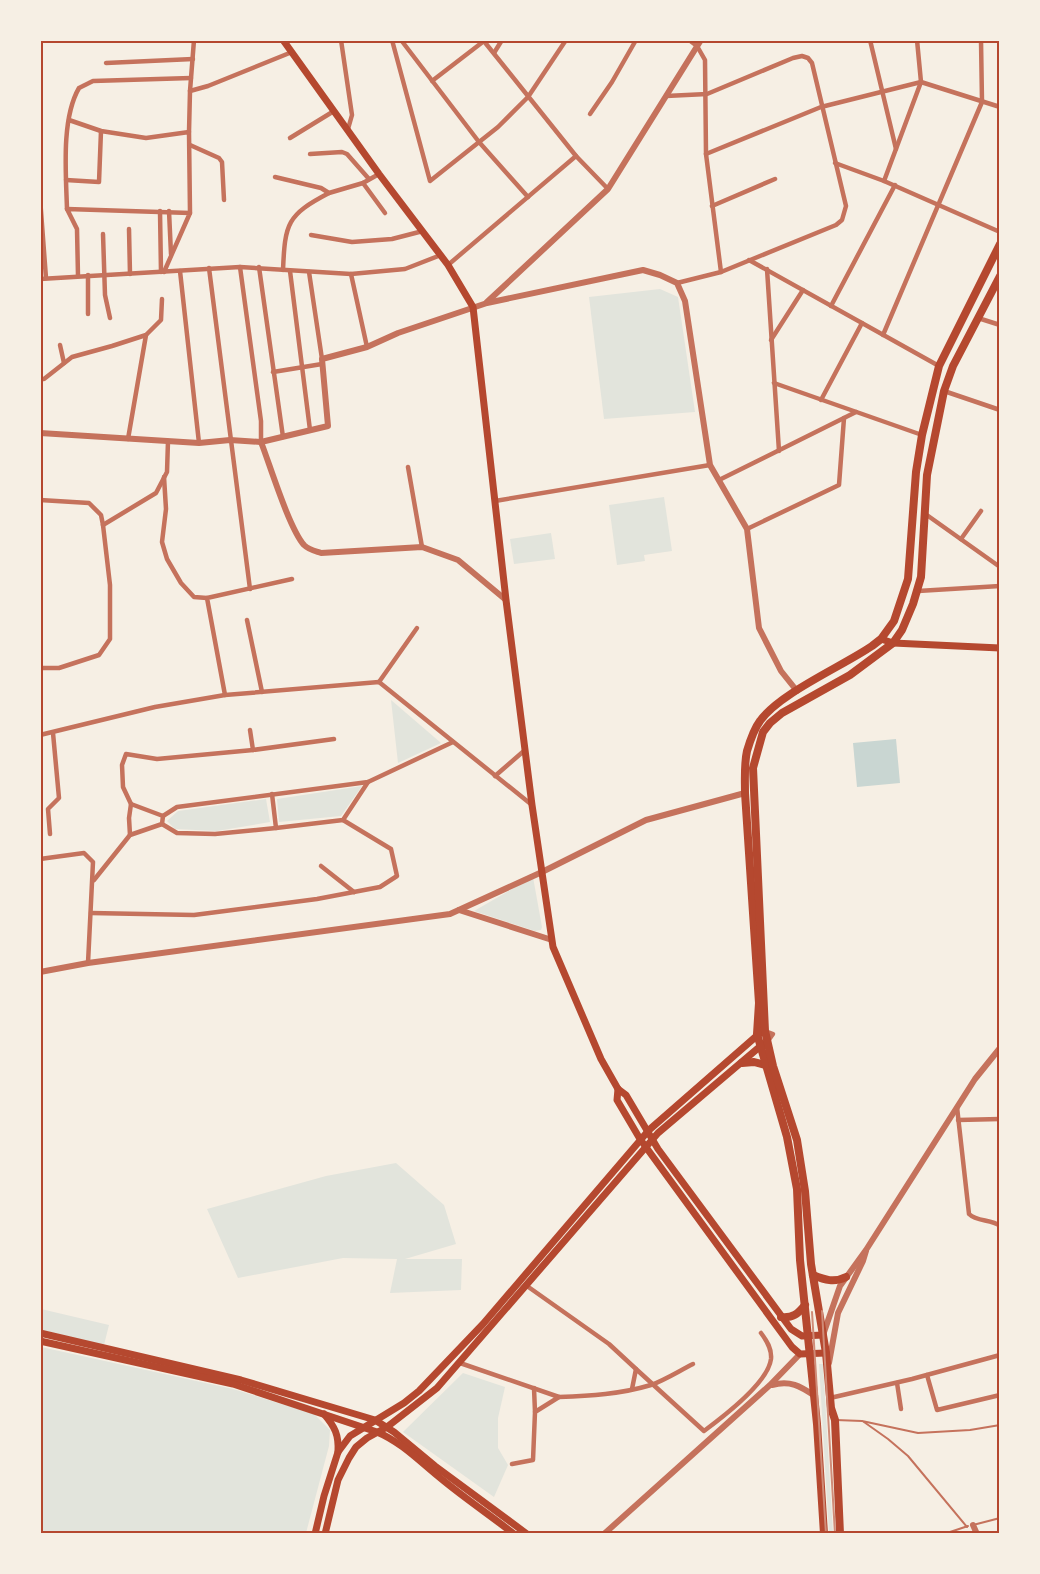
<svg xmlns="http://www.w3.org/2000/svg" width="1040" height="1574" font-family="'Zilla Slab',serif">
<rect width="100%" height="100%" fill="#f6efe4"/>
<g fill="#e2e4dc">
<path d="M 660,289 L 678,297 L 695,412 L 604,419 L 589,297 Z"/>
<path d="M 664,497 L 672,551 L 644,555 L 645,561 L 617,565 L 609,505 Z"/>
<path d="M 551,533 L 555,559 L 514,564 L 510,539 Z"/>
<path d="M 391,700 L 441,743 L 398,763 Z"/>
<path d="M 362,786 L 341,816 L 279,822 L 277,799 Z"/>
<path d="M 266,799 L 270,822 L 217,831 L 175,829 L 167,821 L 178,811 Z"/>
<path d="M 533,877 L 542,927 L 541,930 L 535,931 L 474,911 Z"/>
<path d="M 396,1163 L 444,1205 L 456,1244 L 405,1259 L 462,1259 L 461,1290 L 390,1293 L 397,1259 L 343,1258 L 238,1278 L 207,1209 L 326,1176 Z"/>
<path d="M 41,1309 L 109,1325 L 104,1345 L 41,1330 Z"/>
<path d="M 41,1347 L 233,1389 L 314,1414 L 330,1430 L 329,1446 L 306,1533 L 41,1534 Z"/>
<path d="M 819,1364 L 823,1364 L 833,1533 L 829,1533 Z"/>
<path d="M 463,1373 L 505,1387 L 498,1418 L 498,1448 L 508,1465 L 494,1497 L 403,1432 Z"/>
</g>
<path fill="#c9d6d2" d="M 896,739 L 900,783 L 857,787 L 853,743 Z"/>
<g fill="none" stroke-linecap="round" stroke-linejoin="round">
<g stroke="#c5725c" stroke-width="2">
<path d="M 836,1420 L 862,1421 L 918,1433 L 970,1430 L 1000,1425"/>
<path d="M 864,1422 L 888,1439 L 908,1456 L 967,1527"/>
<path d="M 973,1525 L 1000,1518"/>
<path d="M 944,1534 L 968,1526"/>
</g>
<g stroke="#c5725c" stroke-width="4.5">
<path d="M 341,40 L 352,115 L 348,129"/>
<path d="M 392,40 L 430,181 L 498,127 L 528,97 L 566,40"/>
<path d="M 401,40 L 479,142 L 528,197"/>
<path d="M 483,40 L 576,156 L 608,189"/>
<path d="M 870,40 L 896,149"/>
<path d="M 494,53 L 502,40"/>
<path d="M 106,63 L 193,59"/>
<path d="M 432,81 L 484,41"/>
<path d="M 190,91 L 208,86 L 292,52"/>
<path d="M 666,96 L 707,94 L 793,58 L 802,56 L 808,58 L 812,63 L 846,206 L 842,220 L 836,225 L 721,272"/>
<path d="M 590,114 L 612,82 L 636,40"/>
<path d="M 69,120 L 101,131 L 146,138 L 189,132 L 190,213"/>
<path d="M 189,132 L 190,91 L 194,40"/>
<path d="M 290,138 L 334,111"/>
<path d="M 190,145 L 219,158 L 222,162 L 224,200"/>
<path d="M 310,154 L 342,152 L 347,154 L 369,179"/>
<path d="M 706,154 L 821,107 L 921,82 L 1000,107"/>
<path d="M 835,163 L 884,181 L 1000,232"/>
<path d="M 275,177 L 321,188 L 329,193 L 363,183 L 379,174"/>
<path d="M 66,180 L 99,182 L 101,131"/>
<path d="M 884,181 L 921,82 L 917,40"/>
<path d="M 363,183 L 385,213"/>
<path d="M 40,198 L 46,278"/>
<path d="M 712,206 L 775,179"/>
<path d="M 67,209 C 66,174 61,119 79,88 L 93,81 L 191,78"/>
<path d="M 160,211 L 161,272"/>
<path d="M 169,211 L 171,254"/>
<path d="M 129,229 L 130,274"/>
<path d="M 103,234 L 105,295 L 110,318"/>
<path d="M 311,235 L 352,242 L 392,239 L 423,231"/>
<path d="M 749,260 L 939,366"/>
<path d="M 448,265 L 576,156"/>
<path d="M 240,267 L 261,421 L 261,442"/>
<path d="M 259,267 L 283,437"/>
<path d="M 209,268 L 250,589"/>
<path d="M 767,269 L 779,451"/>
<path d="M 283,270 C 285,223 287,215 329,193"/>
<path d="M 180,271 L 199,443"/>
<path d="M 290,271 L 310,430"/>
<path d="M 309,272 L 322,359"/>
<path d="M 351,274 L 367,347"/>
<path d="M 88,275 L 88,314"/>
<path d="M 78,276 L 77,229 L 67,209 L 190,213 L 164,272"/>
<path d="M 40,279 L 240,267 L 351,274 L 405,269 L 441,255"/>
<path d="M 677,283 L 721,272 L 706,154 L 705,60 L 697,46 L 689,40"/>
<path d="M 831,306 L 895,185"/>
<path d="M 978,318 L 1000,325"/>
<path d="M 883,335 L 982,102 L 981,40"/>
<path d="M 771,340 L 803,290"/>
<path d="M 60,345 L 64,363"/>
<path d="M 273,372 L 322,364"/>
<path d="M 40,379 L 44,379 L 72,357 L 112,346 L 146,335 L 161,320 L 162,299"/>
<path d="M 774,383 L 922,435"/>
<path d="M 944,391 L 1000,410"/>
<path d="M 821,400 L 862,323"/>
<path d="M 128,439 L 146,335"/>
<path d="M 408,467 L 422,547"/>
<path d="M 164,477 L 166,509 L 162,542 L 167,559 L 181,583 L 194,597 L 207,598"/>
<path d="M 719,480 L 856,412"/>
<path d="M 40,500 L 89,503 L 101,515 L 103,525 L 110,585 L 110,639 L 99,655 L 59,668 L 40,668"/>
<path d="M 495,501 L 710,465"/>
<path d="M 924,513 L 1000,567"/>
<path d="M 103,525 L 156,493 L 167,472 L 168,441"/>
<path d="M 747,529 L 839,485 L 844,418"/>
<path d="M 961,539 L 981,511"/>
<path d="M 918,591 L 1000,586"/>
<path d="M 247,620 L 262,692"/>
<path d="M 379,682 L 417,628"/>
<path d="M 225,695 L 207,598 L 292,579"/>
<path d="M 250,730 L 253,750 L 334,739"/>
<path d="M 40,735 L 155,707 L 225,695 L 379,682 L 532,805"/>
<path d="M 495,776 L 525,750"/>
<path d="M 272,794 L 276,828 L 343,820 L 368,782"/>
<path d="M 163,816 L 177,807 L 368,782 L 453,742"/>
<path d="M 162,824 L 177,833 L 215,834 L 276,828"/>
<path d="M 50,834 L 48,809 L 59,798 L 53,733"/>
<path d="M 130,835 L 129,818 L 131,804 L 123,787 L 122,765 L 126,754 L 157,759 L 253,750"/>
<path d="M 40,859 L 84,853 L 93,862 L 88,963"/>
<path d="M 321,866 L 354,892"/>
<path d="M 94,880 L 130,835 L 162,824 L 163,816 L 131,804"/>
<path d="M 91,913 L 194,915 L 317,899 L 380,887 L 397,876 L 391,849 L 343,820"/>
<path d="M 765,1031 L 773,1034 L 768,1041"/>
<path d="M 957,1107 L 969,1214 C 977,1222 991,1219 1000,1226"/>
<path d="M 958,1120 L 1000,1119"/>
<path d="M 527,1286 L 609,1344 L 636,1369"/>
<path d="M 460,1363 L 559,1397 L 535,1412 L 533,1460 L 512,1464"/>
<path d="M 927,1375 L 937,1410 L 1000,1395"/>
<path d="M 897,1383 L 901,1409"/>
<path d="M 534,1388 L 535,1412"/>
<path d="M 632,1389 L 636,1369 L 704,1431 C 723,1417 768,1383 771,1359 C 772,1349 767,1341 761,1333"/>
<path d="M 559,1397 C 590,1396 621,1394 651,1385 C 665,1380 679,1371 693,1364"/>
<path d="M 830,1398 L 912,1379 L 1000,1355"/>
</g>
<g stroke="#c5725c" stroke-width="6">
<path d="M 487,302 L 608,189 L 701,40"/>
<path d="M 40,433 L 199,443 L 230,440 L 261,442 L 328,426 L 322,359 L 367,347 L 398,333 L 487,303 L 643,270 L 660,275 L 677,283 L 685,301 L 710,465 L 747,529 L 759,628 L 781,671 L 797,691"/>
<path d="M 261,442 C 270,465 289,528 304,545 C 309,550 315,551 321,553 L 422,547 L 458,560 L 506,600"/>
<path d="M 459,910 L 552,940"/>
<path d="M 40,972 L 88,963 L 450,914 L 542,872 L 646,820 L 745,793"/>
<path d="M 823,1335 L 840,1286 L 866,1250 L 975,1079 L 1000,1048"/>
<path d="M 829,1363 L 838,1313 L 863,1261 L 866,1251"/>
<path d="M 772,1385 C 790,1380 800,1386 815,1396"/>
<path d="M 973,1525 L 977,1534"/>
<path d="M 604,1534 L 770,1385 L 800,1354"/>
</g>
<g stroke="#b5482f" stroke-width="7">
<path d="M 283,40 L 379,174 L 448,265 L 473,307 L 506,600 L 532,805 L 553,947 L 601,1059 L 618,1089 L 626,1095 L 658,1149 L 791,1329 L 802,1336 L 823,1335"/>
<path d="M 881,639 L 893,643 L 1000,648"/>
<path d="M 618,1089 L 617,1100 L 640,1139 L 792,1347 L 800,1354 L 826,1353"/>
<path d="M 40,1333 L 241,1380 L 375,1420 L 394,1432 L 435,1466 L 527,1534"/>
<path d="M 40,1341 L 233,1384 L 377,1432 C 403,1443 421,1463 444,1481 C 466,1499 491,1516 514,1534"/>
<path d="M 324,1414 C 335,1427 339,1435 338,1452"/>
<path d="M 315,1534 L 324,1496 L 338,1452 L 350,1436 L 404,1403 L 419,1391 L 483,1324 L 649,1130 L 760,1033"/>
<path d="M 325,1534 L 338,1480 L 349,1458 L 356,1447 L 367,1438 L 387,1427 L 437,1388 L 658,1133 L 763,1044"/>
</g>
<g stroke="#b5482f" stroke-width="8">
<path d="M 742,1063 L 754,1062 L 765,1065"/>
<path d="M 813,1275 C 825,1280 834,1283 846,1277"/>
<path d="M 781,1317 C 793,1318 798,1314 805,1305"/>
<path d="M 824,1534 L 817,1424 L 800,1260 L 797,1189 L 787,1137 L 757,1034 L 759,1003 L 745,793 C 745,779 744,764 747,751 C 750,741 754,729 760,721 C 780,693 841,667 872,646 L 881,639 L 894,621 L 908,579 L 916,472 L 922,435 L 939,366 L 1000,244"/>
<path d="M 840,1534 L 835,1420 L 831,1408 L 826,1353 L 811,1264 L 805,1191 L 797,1140 L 773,1066 L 765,1031 L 753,768 L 763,732 L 770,723 L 782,713 L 850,675 L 893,643 L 902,630 L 913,604 L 921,577 L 927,475 L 944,391 L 953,366 L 1000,276"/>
</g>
<g stroke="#cf8b77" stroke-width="2">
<path d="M 822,1311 L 835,1534"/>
<path d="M 812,1312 L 826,1534"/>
</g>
</g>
<rect width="1040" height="1574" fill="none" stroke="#f6efe4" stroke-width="84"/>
<rect x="42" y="42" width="956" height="1490" fill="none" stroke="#b5482f" stroke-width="2"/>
</svg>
